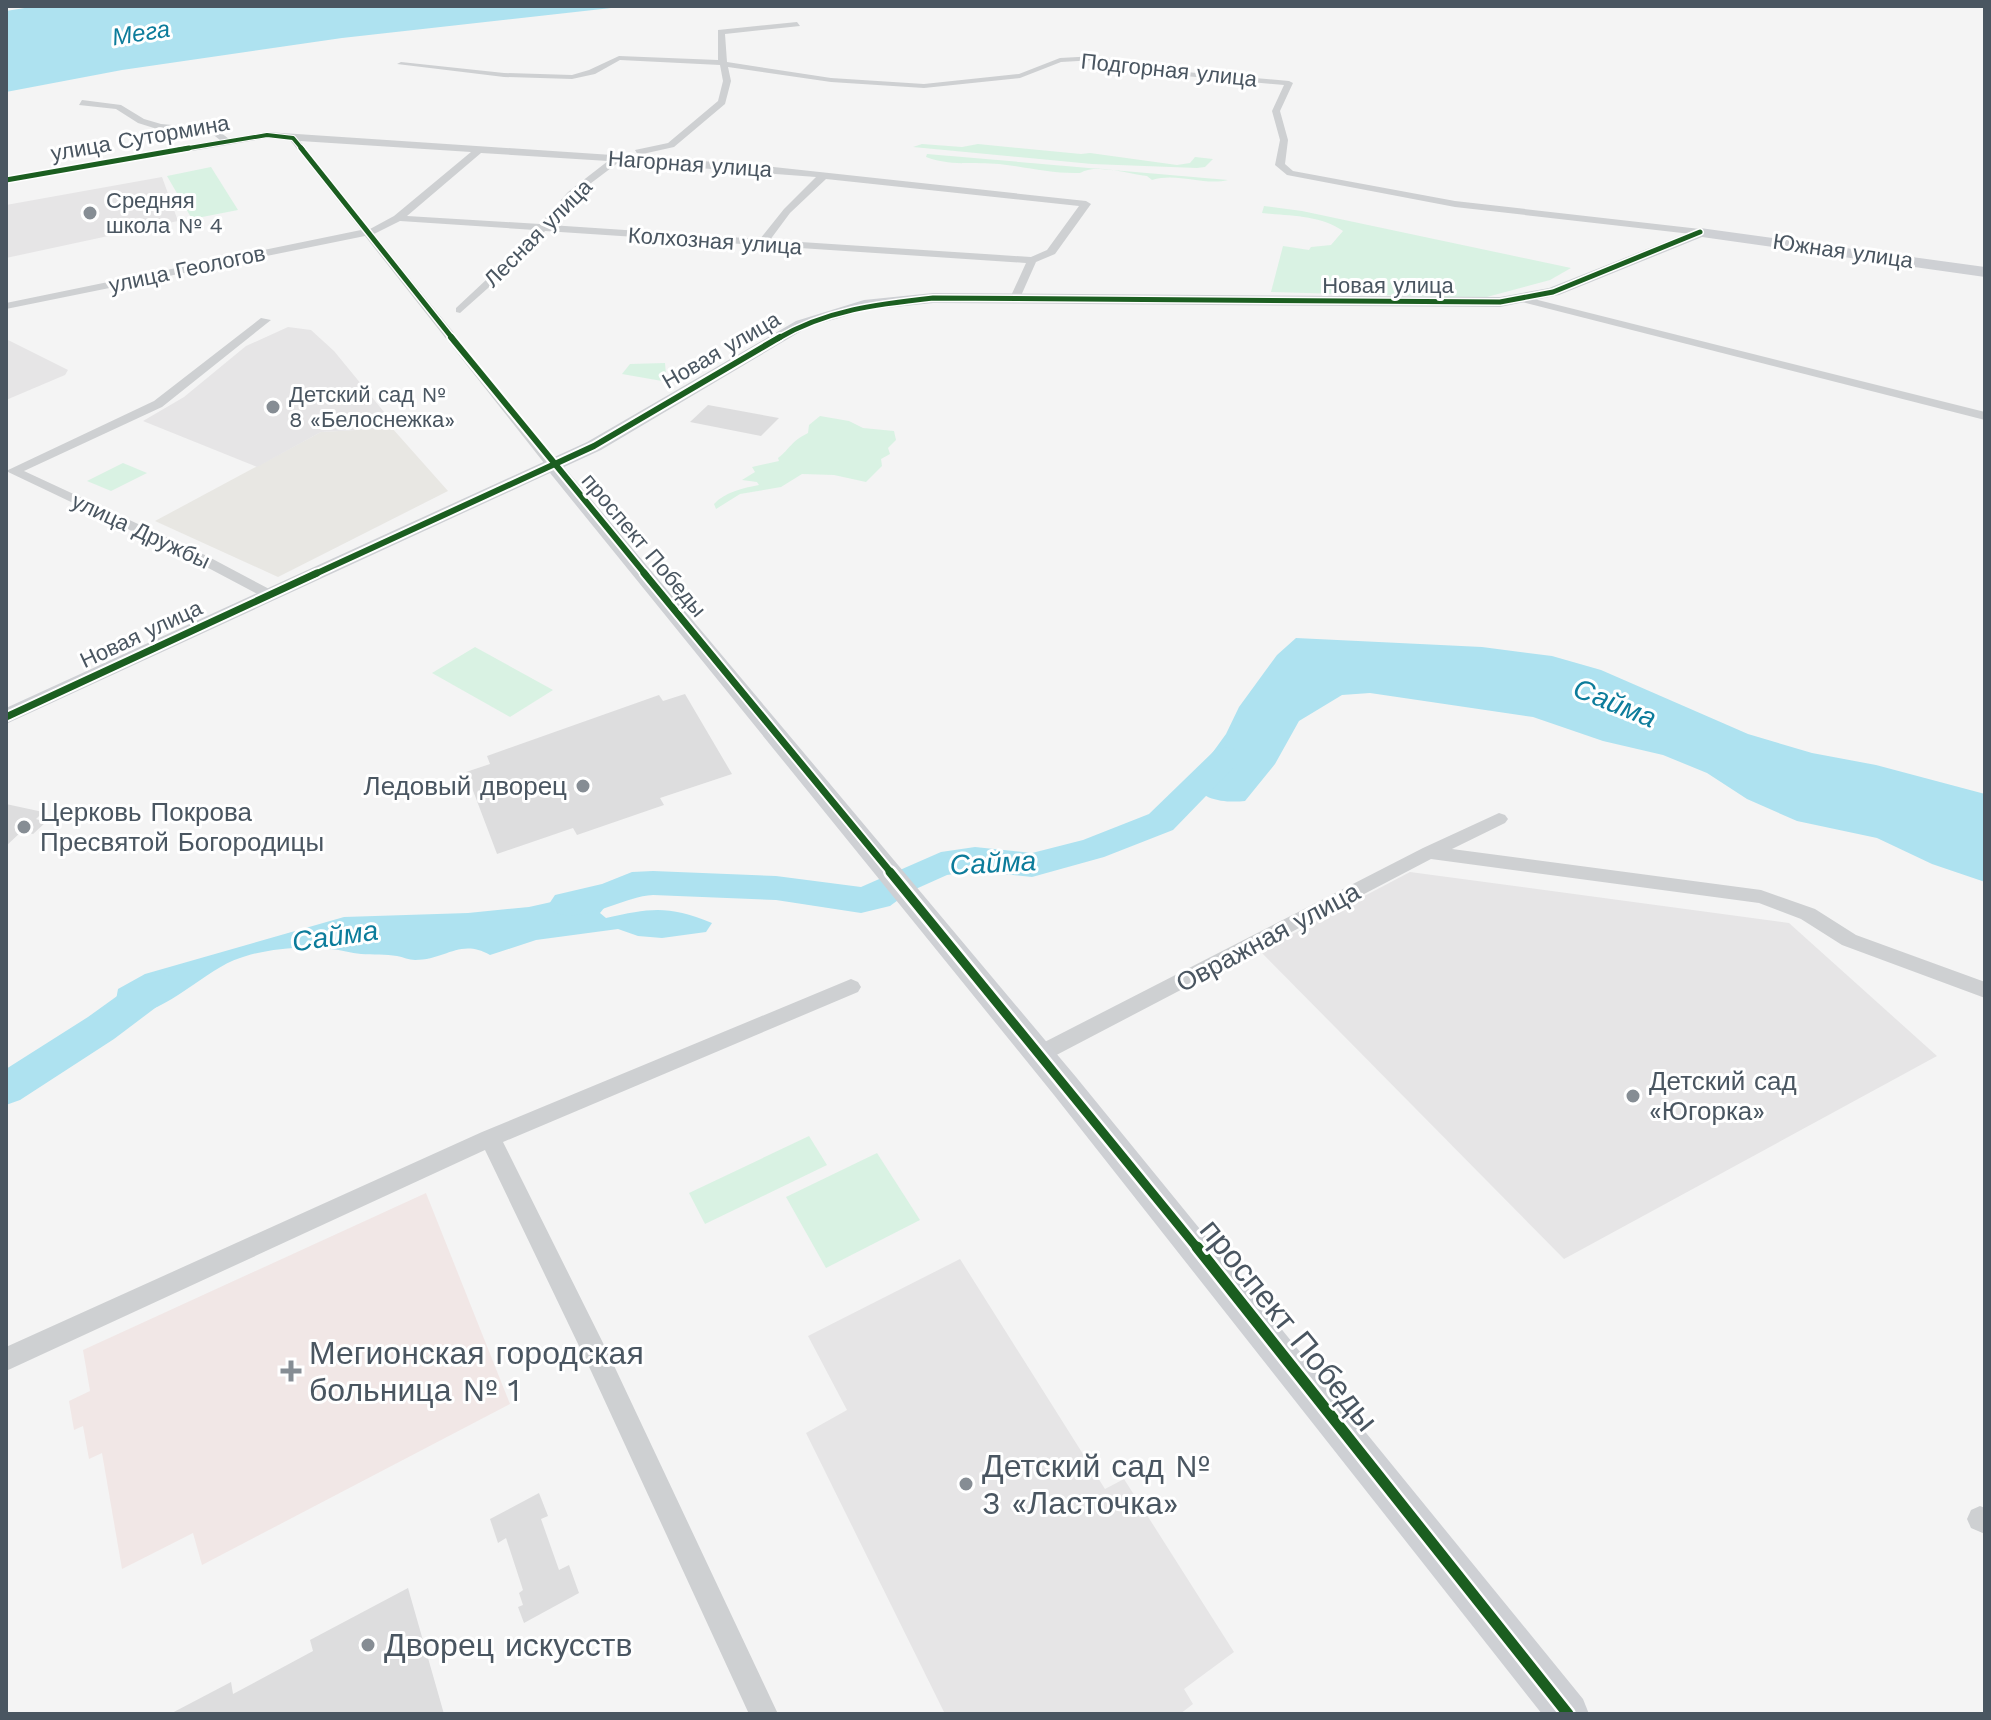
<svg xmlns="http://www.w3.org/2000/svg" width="1991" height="1720" font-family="'Work Sans',sans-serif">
<rect width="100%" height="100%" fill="#f4f4f4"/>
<path fill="#e8e7e3" d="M 392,428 L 448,491 L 278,577 L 155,521 L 321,432 Z"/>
<g fill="#e6e5e6">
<path d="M 162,177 L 178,221 L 6,258 L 6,205 Z"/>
<path d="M 288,327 L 311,330 L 334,351 L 389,418 L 392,428 L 321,432 L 257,467 L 143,421 L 184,397 L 246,346 Z"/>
<path d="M 6,339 L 68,370 L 65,375 L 6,400 Z"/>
<path d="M 1410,872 L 1789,923 L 1937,1056 L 1564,1259 L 1260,951 Z"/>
<path d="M 960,1259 L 1105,1489 L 1124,1479 L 1234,1652 L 1184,1689 L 1193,1704 L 1180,1714 L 945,1714 L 806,1433 L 847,1410 L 808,1336 Z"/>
</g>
<path fill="#f1e7e6" d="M 426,1193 L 510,1404 L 202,1565 L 193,1533 L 122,1569 L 102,1453 L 89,1459 L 83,1426 L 74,1430 L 69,1401 L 90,1391 L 83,1350 Z"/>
<g fill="#d9f2e3">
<path d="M 922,144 L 962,147 L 978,144 L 1081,154 L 1090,153 L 1177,165 L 1190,163 L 1195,157 L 1213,159 L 1205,167 L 1197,168 L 1092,164 L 913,147 Z"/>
<path d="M 927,154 L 1228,180 C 1204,186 1177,172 1152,180 L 1147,176 C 1126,174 1098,163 1080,173 C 1053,174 1026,167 999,164 C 975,162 948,166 926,157 Z"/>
<path d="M 211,167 L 238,210 L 192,219 L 167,176 Z"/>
<path d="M 1264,206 L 1302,211 L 1571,268 L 1550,280 L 1483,298 L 1271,292 L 1283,246 L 1309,250 L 1311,247 L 1331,245 L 1343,231 C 1321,215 1289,216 1262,213 Z"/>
<path d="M 665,363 L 666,374 L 662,381 L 622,374 L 630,364 Z"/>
<path d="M 820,416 L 849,421 L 863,428 L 894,431 L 896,440 L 888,448 L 890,454 L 881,459 L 882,466 L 866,482 L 834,475 L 802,474 L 781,487 L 740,494 L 716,509 L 714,504 C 725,492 743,488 759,485 L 757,482 L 742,480 L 755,472 L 752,467 L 779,461 L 778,458 C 791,448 790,442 808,433 L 809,425 Z"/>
<path d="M 123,463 L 147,473 L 111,491 L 87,481 Z"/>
<path d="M 475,647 L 553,690 L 510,717 L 432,673 Z"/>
<path d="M 809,1136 L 827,1165 L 705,1224 L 689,1193 Z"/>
<path d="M 877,1153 L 920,1220 L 826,1268 L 786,1197 Z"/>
</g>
<g fill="#aee2f0">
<path d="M 37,6 L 629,6 L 342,38 L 122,70 L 6,92 L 6,11 Z"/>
<path d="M 1296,638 L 1482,647 L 1552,656 L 1601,670 L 1748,734 L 1812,753 L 1876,765 L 1985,794 L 1985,882 L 1932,864 L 1877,838 L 1797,821 L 1747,799 L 1707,773 L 1663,755 L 1603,741 L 1533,717 L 1370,693 L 1342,695 L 1299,721 L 1275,764 L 1245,801 C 1226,803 1200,801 1192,781 L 1226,734 L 1239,707 L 1277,655 Z"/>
<path d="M 601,891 L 612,898 L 600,913 L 606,918 C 651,908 668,905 712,923 L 706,932 L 662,938 L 638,936 L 618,929 L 536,940 L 490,955 C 460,938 446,960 415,960 C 409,960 403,957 397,956 C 386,954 373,955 361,954 C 351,953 341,950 331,949 C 304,945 265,949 240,958 C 204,969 159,1022 121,1013 L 116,1000 L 118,989 L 145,974 L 344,917 L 468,913 L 529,907 Z"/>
</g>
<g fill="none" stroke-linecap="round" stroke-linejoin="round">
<g fill="#aee2f0" fill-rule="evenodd">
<path d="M 1226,747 L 1237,750 L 1242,757 L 1237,764 L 1173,830 L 1104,857 L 1032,877 L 975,871 L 947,875 L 909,892 L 890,906 L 861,913 L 776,900 L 653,895 C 620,897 588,923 555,913 L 549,904 L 555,895 L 602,884 L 632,872 L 653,871 L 776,876 L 861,887 L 941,852 L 975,847 L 1032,853 L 1083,840 L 1149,814 L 1215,750 Z"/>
<path d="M 158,972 L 171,976 L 176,986 L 171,996 L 114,1039 L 20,1100 L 6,1105 L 6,1069 L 88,1017 L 145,976 Z"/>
</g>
</g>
<g fill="#ddddde">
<path d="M 708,405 L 779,418 L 761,436 L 690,422 Z"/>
<path d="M 685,694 L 732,774 L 660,798 L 664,805 L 577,835 L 573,828 L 497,854 L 466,772 L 490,764 L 487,756 L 659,695 L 663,701 Z"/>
<path d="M 6,804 L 43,812 L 36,819 L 46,822 L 33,834 L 22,831 L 6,846 Z"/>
<path d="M 539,1493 L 548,1516 L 541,1519 L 559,1570 L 569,1565 L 579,1593 L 524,1623 L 518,1607 L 523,1605 L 519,1593 L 523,1590 L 506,1538 L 498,1543 L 490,1519 Z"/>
<path d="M 408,1588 L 444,1714 L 170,1714 L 231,1682 L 233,1694 L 313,1651 L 310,1640 Z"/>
</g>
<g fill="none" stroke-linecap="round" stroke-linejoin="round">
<g fill="#ced0d2" fill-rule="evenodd">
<path d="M 797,22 L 800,26 L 725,34 L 727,62 L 831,78 L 924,84 L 1019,74 L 1060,58 L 1096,56 L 1163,70 L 1289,81 L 1293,83 L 1280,111 L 1288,140 L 1285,164 L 1293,171 L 1455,201 L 1700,229 L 1705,232 L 1700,235 L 1455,207 L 1287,175 L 1275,165 L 1280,140 L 1272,111 L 1284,85 L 1163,74 L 1096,60 L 1061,62 L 1020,78 L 924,88 L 831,82 L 728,67 L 731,81 L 725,104 L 674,147 L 638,155 L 635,150 L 668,143 L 718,101 L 723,81 L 720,65 L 620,60 L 595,74 L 572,79 L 504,77 L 397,64 L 401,62 L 504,73 L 572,75 L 589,70 L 619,56 L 718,60 L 718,30 Z"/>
<path d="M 82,100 L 121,105 L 144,119 L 161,124 L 216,129 L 229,139 L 267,132 L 746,164 L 1086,201 L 1091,204 L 1055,254 L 1036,262 L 1020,298 L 1015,301 L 1010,298 L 1026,263 L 545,231 L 524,256 L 460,313 L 456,312 L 456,308 L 516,252 L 535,230 L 400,221 L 374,234 L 558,462 L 560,465 L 553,469 L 548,468 L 365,236 L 6,309 L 6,303 L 361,230 L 290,140 L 267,138 L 6,183 L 6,177 L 220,140 L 211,133 L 157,129 L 138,123 L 116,109 L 79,105 ZM 300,141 L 471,152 L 394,216 L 370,229 ZM 481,153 L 608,161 L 568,192 L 540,224 L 407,216 ZM 619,162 L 816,177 L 784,209 L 760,239 L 550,225 L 574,196 ZM 826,179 L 1079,206 L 1047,250 L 1031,257 L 770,240 L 790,213 Z"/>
<path d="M 1522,296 L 1985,412 L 1985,420 L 1518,301 L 1518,297 Z"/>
<path d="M 261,318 L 271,320 L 162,407 L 24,471 L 207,556 L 273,591 L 273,597 L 263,597 L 197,562 L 6,471 L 154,401 Z"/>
<path d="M 1499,813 L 1505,815 L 1508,819 L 1505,823 L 1452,849 L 1761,890 L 1815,909 L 1856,935 L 1985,982 L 1985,998 L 1842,945 L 1801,919 L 1759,903 L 1431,859 L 1045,1061 L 1038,1063 L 1031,1061 L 1028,1055 L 1031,1049 L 1423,848 Z"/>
<path d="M 851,979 L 858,982 L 861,987 L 858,992 L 503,1142 L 609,1355 L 778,1714 L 749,1714 L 591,1371 L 485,1150 L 6,1371 L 6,1347 L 482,1132 Z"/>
<path d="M 1980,1506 L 1985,1508 L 1985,1534 L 1971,1528 L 1967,1519 L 1971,1510 Z"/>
</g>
<path fill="#ced0d4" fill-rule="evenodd" d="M 1700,228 L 1985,267 L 1985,277 L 1702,237 L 1559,295 L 1500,307 L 933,303 L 866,310 L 808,327 L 601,450 L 564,467 L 1076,1077 L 1583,1699 L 1589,1714 L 1542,1714 L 1054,1095 L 550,473 L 6,724 L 6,708 L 587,442 L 796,321 L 864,300 L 933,293 L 1500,297 L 1549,288 Z"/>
<defs>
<path id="cycleway-far5" d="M 177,150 L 267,135 L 293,138 L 303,150"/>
<g id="cycleway-far4">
<path d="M 301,148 L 453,339"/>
<path d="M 6,180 L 189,148"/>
<path d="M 777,339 C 826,310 878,304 933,298 L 1500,302 L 1553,292 L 1700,232"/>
</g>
<g id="cycleway-far3">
<path d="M 451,337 L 646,575"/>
<path d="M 313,575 L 594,446 L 780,337"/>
</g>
<g id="cycleway-far2">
<path d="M 644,573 L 892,874"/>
<path d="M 6,717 L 317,573"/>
</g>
<path id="cycleway-far1" d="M 890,872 L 1198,1249"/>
<path id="cycleway" d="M 1197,1247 L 1568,1714"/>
</defs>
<use href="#cycleway-far5" stroke="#fff" stroke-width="6"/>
<use href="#cycleway-far4" stroke="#fff" stroke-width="8"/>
<use href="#cycleway-far3" stroke="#fff" stroke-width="10"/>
<use href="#cycleway-far2" stroke="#fff" stroke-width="11"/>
<use href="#cycleway-far1" stroke="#fff" stroke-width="14"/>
<use href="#cycleway" stroke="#fff" stroke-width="16"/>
<use href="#cycleway-far5" stroke="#1b5e20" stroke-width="4"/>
<use href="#cycleway-far4" stroke="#1b5e20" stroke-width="5"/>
<use href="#cycleway-far3" stroke="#1b5e20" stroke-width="6"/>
<use href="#cycleway-far2" stroke="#1b5e20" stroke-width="7"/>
<use href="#cycleway-far1" stroke="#1b5e20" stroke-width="9"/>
<use href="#cycleway" stroke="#1b5e20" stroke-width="11"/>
</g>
<g fill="#868d94" stroke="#fff" stroke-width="3">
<circle cx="90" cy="213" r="8"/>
<circle cx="273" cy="407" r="8"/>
<circle cx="583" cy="786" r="8"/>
<circle cx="24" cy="827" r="8"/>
<circle cx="1633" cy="1096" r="8"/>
<path d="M287 1359h8v8h8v8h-8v8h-8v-8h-8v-8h8z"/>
<circle cx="966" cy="1484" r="8"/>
<circle cx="368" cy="1645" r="8"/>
</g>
<g text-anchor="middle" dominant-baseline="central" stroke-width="6" stroke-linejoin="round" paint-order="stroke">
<g font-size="22" fill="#4a5661" stroke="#fff">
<text transform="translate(1169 70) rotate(6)">Подгорная улица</text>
<text transform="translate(140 138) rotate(-10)">улица Сутормина</text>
<text transform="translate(690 164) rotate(4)">Нагорная улица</text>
<text transform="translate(538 233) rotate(-45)">Лесная улица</text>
<text transform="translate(715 241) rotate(4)">Колхозная улица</text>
<text transform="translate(1843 251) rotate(8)">Южная улица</text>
<text transform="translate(187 269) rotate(-12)">улица Геологов</text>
<text x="1388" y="285">Новая улица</text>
<text transform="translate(721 350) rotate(-30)">Новая улица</text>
<text transform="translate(141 531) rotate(25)">улица Дружбы</text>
<text transform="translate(644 545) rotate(50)">проспект Победы</text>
<text transform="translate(141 634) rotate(-25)">Новая улица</text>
</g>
<g font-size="22" fill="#4a5661" stroke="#fff" text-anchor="start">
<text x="106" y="200">Средняя<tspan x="106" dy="25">школа № 4</tspan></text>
<text x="289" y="394">Детский сад №<tspan x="289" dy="25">8 «Белоснежка»</tspan></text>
</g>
<g font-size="24" font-style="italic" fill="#0c7c9b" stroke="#fff">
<text transform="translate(141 33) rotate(-9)">Мега</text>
</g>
<g font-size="26" fill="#4a5661" stroke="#fff" text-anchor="start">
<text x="567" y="786" text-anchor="end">Ледовый дворец</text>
<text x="40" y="812">Церковь Покрова<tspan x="40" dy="30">Пресвятой Богородицы</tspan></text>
<text x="1649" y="1081">Детский сад<tspan x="1649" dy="30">«Югорка»</tspan></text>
</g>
<g font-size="26" fill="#4a5661" stroke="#fff">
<text transform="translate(1268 937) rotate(-28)">Овражная улица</text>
</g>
<g font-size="28" font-style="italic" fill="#0c7c9b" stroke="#fff">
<text transform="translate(1615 703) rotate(22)">Сайма</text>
<text transform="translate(993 863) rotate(-3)">Сайма</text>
<text transform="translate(335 936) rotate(-8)">Сайма</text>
</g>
<g font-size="32" fill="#4a5661" stroke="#fff">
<text transform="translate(1289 1325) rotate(51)">проспект Победы</text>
</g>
<g font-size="32" fill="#4a5661" stroke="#fff" text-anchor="start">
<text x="309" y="1353">Мегионская городская<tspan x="309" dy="37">больница № 1</tspan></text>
<text x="982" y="1466">Детский сад №<tspan x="982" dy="37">3 «Ласточка»</tspan></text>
<text x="384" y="1645">Дворец искусств</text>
</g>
</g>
<rect width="1991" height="1720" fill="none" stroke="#4a5661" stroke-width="16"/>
</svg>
